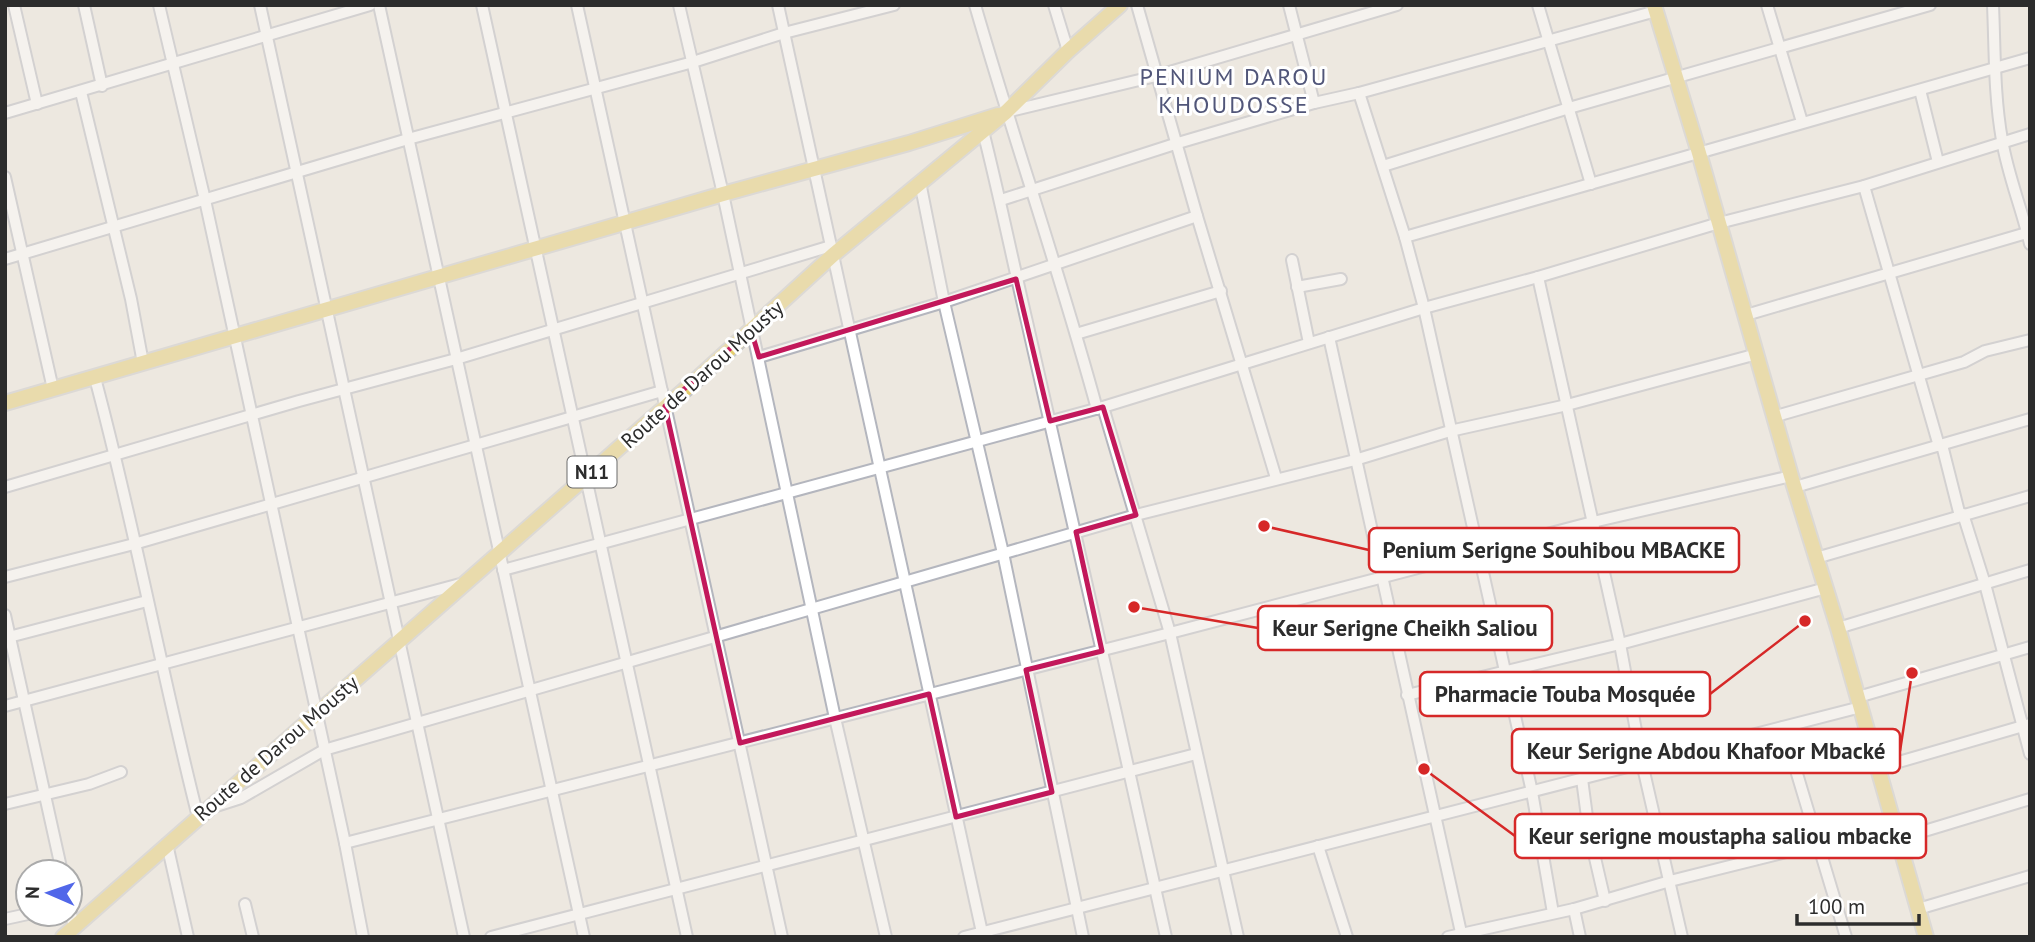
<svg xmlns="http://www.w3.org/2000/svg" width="2035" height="942" font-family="'PT Sans',sans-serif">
<rect width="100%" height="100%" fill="#ede8e0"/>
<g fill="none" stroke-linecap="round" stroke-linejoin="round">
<defs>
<g id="minor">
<path d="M 14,5 L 37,104"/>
<path d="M 84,5 L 102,86"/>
<path d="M 159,5 L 205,200 L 345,843 L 363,937"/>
<path d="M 260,5 L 464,937"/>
<path d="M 379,5 L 584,937"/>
<path d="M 482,5 L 687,937"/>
<path d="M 577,5 L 782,937"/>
<path d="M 679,5 L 723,194 L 835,718 L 886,937"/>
<path d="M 778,5 L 983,937"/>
<path d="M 975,5 C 1014,140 1060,273 1097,409"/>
<path d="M 1054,5 L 1068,51"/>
<path d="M 1137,5 L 1197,216 L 1276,478"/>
<path d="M 1289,5 L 1314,103"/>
<path d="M 1538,5 L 1591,184"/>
<path d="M 1767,5 L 1802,122"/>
<path d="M 1993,5 C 1995,50 1994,95 2002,140 C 2008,176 2022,209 2030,244"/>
<path d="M 1920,90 L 1938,162"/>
<path d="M 81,92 L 131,299 L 143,363"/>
<path d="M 1359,93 L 1405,237 L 1424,308 L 1532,792 L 1553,913"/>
<path d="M 1006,112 L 1156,76 L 1397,5"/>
<path d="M 5,113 L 370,5"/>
<path d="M 983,131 C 999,194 1012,258 1027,322 C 1075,526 1120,732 1166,937"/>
<path d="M 1383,166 L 1569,108 L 1930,5"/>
<path d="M 5,177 L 53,389"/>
<path d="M 920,182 L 944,302 L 1003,553 L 1083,937"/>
<path d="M 1864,186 L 1939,446"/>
<path d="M 1001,200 L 1178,143 L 1314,103 L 1359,93 L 1656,11"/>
<path d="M 1405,237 L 2030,58"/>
<path d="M 5,259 L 408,139 L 693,62 L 784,33 L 894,5"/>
<path d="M 1292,260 L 1309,343"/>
<path d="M 1538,277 L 1620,644 L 1642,763 L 1682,937"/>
<path d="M 1297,287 L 1341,279"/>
<path d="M 1746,315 L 2030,232"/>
<path d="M 1076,334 L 1221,291"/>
<path d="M 1329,337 L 1462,937"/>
<path d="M 759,357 L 944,302 L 1197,216"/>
<path d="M 95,378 C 134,523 161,671 198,817"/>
<path d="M 1103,407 L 1170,633 L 1238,937"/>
<path d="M 1776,416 L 1964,362 L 1985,351 L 2030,340"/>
<path d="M 1942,445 L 1960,516"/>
<path d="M 5,487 L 299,401 L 456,359 L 831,246"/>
<path d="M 1795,487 L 2030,419"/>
<path d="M 1963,514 L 1985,584 L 2030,754"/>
<path d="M 1816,558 L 2030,496"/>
<path d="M 503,570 L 1103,407 L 1424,308 L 1538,277 L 1719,223 L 1864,186 L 2030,134"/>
<path d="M 5,577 L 134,544 L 662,391"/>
<path d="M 5,615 L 62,872"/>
<path d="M 1838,628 L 2030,570"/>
<path d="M 5,638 L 147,601"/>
<path d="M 1407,695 L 1620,644 L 1826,588"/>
<path d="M 1858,697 L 2030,647"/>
<path d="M 5,706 L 464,583"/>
<path d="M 1783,727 L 1846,937"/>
<path d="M 1878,768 L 2030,724"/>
<path d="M 1582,779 L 1589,832 L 1605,901"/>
<path d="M 5,804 L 89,784 L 121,772"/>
<path d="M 213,807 L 241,798 L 324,750 L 1136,515 L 1355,460 L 1450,431 L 1567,405 L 1757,354"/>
<path d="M 1898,839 L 2030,799"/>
<path d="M 345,843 L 1170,633 L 1593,522 L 1791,476"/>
<path d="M 167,844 L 188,937"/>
<path d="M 1318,846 L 1347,937"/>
<path d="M 245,904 L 253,937"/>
<path d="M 70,909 L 74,928"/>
<path d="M 1574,909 L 1580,937"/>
<path d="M 1918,909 L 2030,876"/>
<path d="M 5,919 L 28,914"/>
<path d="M 491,937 L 1196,754"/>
<path d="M 964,937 L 1861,707"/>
<path d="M 1448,937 L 1574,909 L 1670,881 L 1894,825"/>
</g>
<g id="major">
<path d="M 1654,5 L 1699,153 L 1791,476 L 1838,628 L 1926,937"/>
<path d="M 5,403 L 723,194 L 909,143 L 998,115"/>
<path d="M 63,937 L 696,380 L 833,255 L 1006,112 L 1068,51 L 1120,5"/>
</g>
</defs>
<use href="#minor" stroke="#b4b6be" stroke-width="14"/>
<use href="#major" stroke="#c8c8c8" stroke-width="18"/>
<use href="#minor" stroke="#fff" stroke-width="10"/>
<use href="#major" stroke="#e4cd6e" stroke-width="14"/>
</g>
<path d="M0 0H2035V942H0ZM 1016,279 L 1050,421 L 1103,407 L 1136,515 L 1076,532 L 1102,651 L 1026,670 L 1052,792 L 956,817 L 929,694 L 740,743 L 665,406 L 751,330 L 759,357 Z" fill="#ede8e0" fill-opacity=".55" fill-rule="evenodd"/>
<path fill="none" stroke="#c2185b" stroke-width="5" stroke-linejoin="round" d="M 1016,279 L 1050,421 L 1103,407 L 1136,515 L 1076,532 L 1102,651 L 1026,670 L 1052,792 L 956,817 L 929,694 L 740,743 L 665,406 L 751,330 L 759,357 Z"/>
<g text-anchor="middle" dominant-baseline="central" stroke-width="6" stroke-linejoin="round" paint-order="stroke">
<rect fill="#fff" stroke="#6b6b6b" stroke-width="2" x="567.5" y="456.5" width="49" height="31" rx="5"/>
<g font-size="19" font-weight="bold" fill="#2c2c2c">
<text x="592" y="472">N11</text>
</g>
<g font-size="21" fill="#2c2c2c" stroke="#fff">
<text transform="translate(702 374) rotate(-42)">Route de Darou Mousty</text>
<text transform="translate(276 748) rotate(-41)">Route de Darou Mousty</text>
</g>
<g font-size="24" letter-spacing="2" fill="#515679" stroke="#fff">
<text x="1234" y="76">PENIUM DAROU<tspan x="1234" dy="28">KHOUDOSSE</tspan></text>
</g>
</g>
<path fill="none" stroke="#d62828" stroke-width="2.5" d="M1264 526L1369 550M1134 607L1258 628M1805 621L1710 694M1912 673L1900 751M1424 769L1515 836"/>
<g fill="#d62828" stroke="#fff" stroke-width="2.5">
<circle cx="1264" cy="526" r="7"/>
<circle cx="1134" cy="607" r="7"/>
<circle cx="1805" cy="621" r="7"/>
<circle cx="1912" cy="673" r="7"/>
<circle cx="1424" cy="769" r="7"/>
</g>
<g fill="#fff" stroke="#d62828" stroke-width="2.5">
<rect x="1369" y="528" width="370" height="44" rx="7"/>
<rect x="1258" y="606" width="294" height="44" rx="7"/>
<rect x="1420" y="672" width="290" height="44" rx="7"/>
<rect x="1512" y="729" width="388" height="44" rx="7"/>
<rect x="1515" y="814" width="411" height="44" rx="7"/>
</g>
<g font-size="23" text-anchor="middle" font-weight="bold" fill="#2c2c2c">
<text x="1554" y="558">Penium Serigne Souhibou MBACKE</text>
<text x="1405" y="636">Keur Serigne Cheikh Saliou</text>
<text x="1565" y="702">Pharmacie Touba Mosquée</text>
<text x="1706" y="759">Keur Serigne Abdou Khafoor Mbacké</text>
<text x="1720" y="844">Keur serigne moustapha saliou mbacke</text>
</g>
<rect width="2035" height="942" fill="none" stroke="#2c2c2c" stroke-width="14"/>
<g transform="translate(49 893) rotate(272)"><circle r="33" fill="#ffffff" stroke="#ababab" stroke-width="2"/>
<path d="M0-5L12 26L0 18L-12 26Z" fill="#5167e9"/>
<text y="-10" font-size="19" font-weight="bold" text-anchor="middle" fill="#2c2c2c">N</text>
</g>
<path d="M1797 914v10h122v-10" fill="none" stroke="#2c2c2c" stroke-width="3.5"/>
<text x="1808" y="914" font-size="21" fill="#2c2c2c" stroke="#ffffff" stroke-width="5" paint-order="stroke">100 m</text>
</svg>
